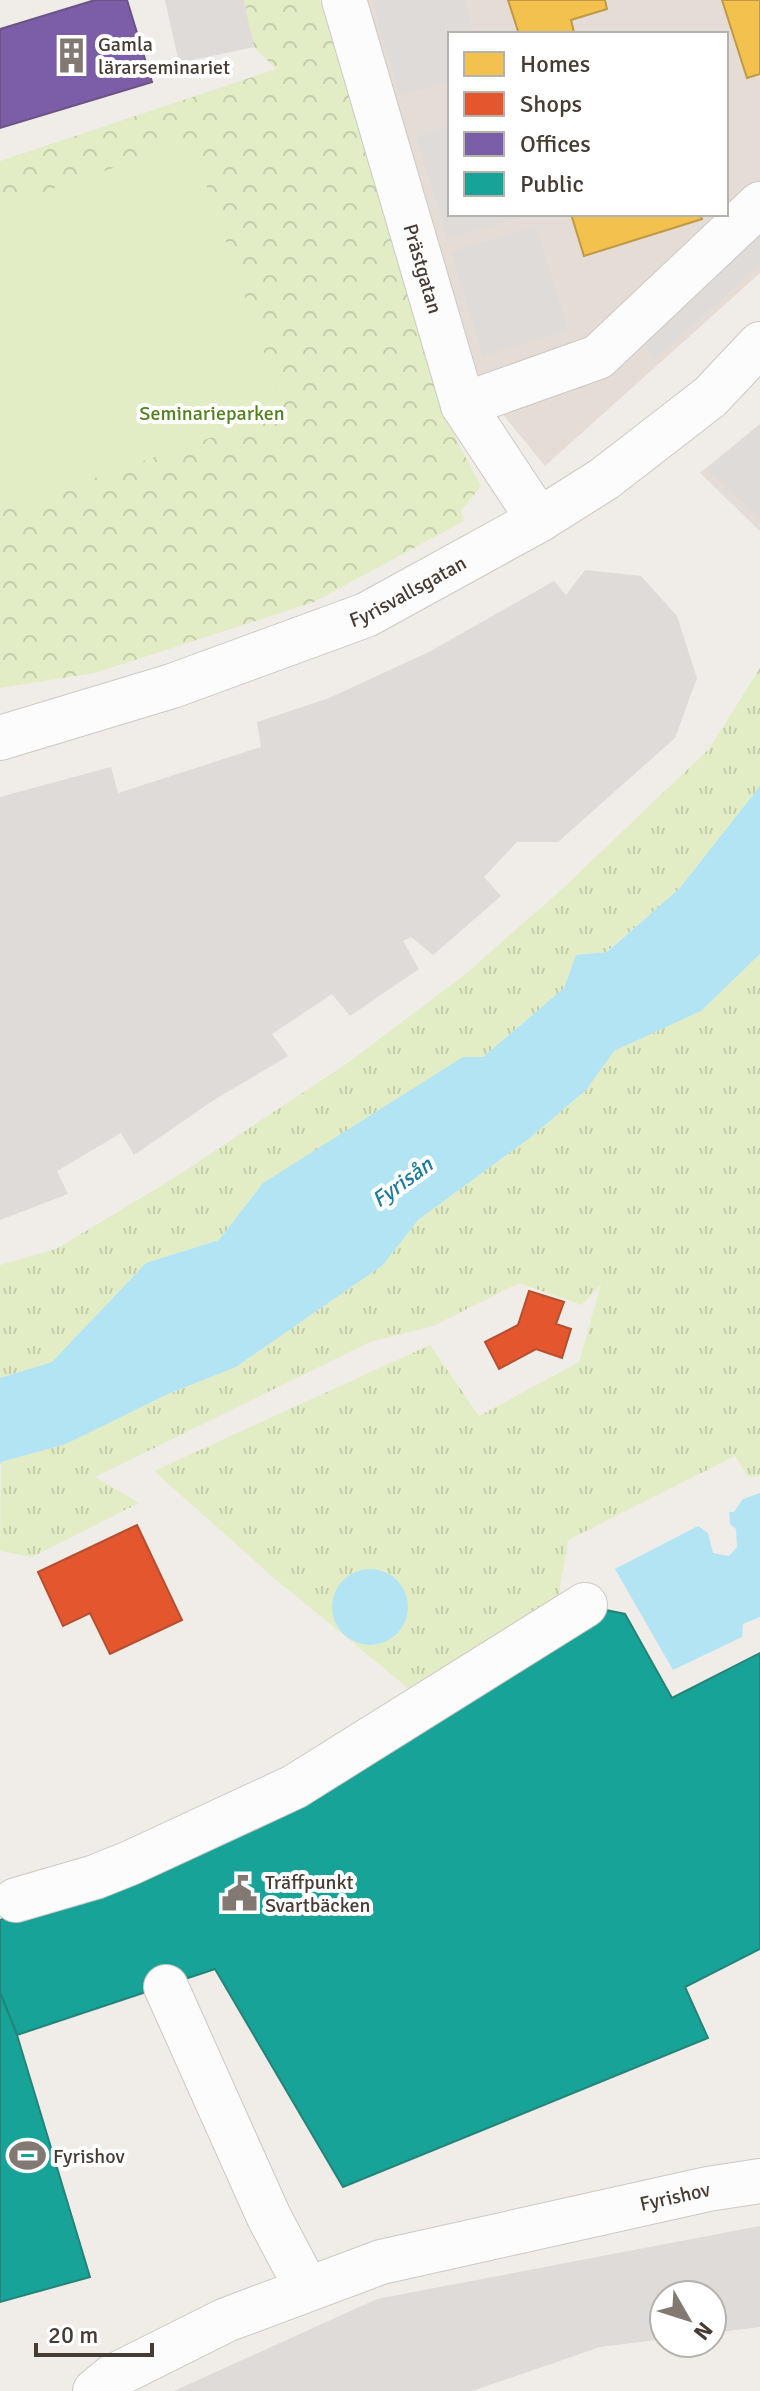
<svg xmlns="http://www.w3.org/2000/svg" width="760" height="2391" font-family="Signika,sans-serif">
<defs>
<pattern id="grass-tufts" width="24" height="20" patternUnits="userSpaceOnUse" patternTransform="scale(2)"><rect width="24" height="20" fill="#e3edc5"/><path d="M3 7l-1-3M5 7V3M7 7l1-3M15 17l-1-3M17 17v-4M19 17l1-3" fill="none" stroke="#c4ccaa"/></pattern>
<pattern id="forest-crowns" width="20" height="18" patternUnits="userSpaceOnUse" patternTransform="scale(2)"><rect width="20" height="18" fill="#e3edc5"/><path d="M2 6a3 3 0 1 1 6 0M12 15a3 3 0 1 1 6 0" fill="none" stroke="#c4ccaa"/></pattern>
</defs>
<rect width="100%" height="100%" fill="#f0ece8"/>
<g fill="#e5ddd5" fill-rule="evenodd">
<path d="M 357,0 L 760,0 L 760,273 L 545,466 L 465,368 ZM 450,34 L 726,34 L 726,214 L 450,214 Z"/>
<path d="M 760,424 L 760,531 L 700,473 Z"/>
</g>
<g fill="url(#grass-tufts)">
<path d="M 760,668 L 760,786 L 679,889 L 606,952 L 576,955 L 564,988 L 483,1057 L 263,1183 L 219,1240 L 146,1263 L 52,1362 L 0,1378 L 0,1265 L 56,1249 L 174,1178 L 349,1062 L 463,976 L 560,891 L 709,749 Z"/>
<path d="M 760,954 L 760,1476 L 748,1477 L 735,1456 L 568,1540 L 558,1598 L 408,1688 L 274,1578 L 154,1471 L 430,1345 L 479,1416 L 579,1362 L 601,1284 L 582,1305 L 519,1283 L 433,1326 L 370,1342 L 95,1477 L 139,1503 L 32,1557 L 0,1551 L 1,1462 L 66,1444 L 168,1394 L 236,1367 L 383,1265 L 418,1220 L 531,1137 L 587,1089 L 614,1051 L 701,1011 Z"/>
</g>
<path fill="url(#forest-crowns)" d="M 244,0 L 320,0 L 456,439 L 481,486 L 461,511 L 464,521 L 314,602 L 95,673 L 0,688 L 0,161 L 276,69 L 254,47 Z"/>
<path fill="#e3edc5" d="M 191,141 L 285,412 L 0,511 L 0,207 Z"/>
<g fill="#dfdbd8">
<path d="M 165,0 L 244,0 L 254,47 L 179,63 Z"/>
<path d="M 372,0 L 464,0 L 474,34 L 450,34 L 450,81 L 400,96 Z"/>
<path d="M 450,126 L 450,214 L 528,214 L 448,239 L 416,137 Z"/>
<path d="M 760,222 L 760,264 L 654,360 L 638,334 Z"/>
<path d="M 536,226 L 568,330 L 483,356 L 451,252 Z"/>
<path d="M 758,426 L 760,427 L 760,518 L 707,470 Z"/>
<path d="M 585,570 L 641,576 L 677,616 L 697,678 L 675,738 L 558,842 L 517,842 L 484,877 L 501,896 L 433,955 L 411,937 L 403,941 L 419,969 L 350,1016 L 332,994 L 272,1034 L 288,1056 L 214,1100 L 134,1155 L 121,1133 L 57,1171 L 68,1194 L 0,1220 L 0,797 L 111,767 L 118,793 L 261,747 L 257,722 L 329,698 L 429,652 L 554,581 L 566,595 Z"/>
<path d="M 760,2226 L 760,2327 L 712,2333 L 712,2295 L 664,2295 L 664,2339 L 600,2347 L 472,2391 L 174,2391 L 377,2299 Z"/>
</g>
<g fill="#b3e4f3">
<path d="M 760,786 L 760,954 L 701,1011 L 614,1051 L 587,1089 L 531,1137 L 418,1220 L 383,1265 L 236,1367 L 168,1394 L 66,1444 L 1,1462 L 0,1466 L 0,1378 L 52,1362 L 146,1263 L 219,1240 L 263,1183 L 463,1057 L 483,1057 L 564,988 L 576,955 L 607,952 L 679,889 Z"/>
<path d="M 760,1493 L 760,1617 L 743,1624 L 742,1637 L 673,1670 L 615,1569 L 698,1526 L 708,1533 L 713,1553 L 729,1556 L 737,1547 L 736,1529 L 730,1524 L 729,1512 L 734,1512 L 743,1499 Z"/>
<circle cx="370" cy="1607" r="38"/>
</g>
<g fill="#f2c14e" stroke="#bf9946" stroke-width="2">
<path d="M 508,0 L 605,0 L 607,9 L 571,20 L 574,32 L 567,34 L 519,34 Z"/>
<path d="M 722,0 L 760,0 L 760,74 L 747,78 Z"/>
<path d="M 571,214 L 700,214 L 702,219 L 584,256 Z"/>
</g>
<g fill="#e4572e" stroke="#b54f30" stroke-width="2">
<path d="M 529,1291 L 564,1302 L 556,1324 L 571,1329 L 562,1358 L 536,1349 L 499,1369 L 485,1342 L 518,1325 Z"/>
<path d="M 137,1525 L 182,1620 L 110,1654 L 90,1613 L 63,1626 L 38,1572 Z"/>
</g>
<path fill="#7b5ea7" stroke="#6b5484" stroke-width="2" d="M 95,0 L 127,0 L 152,82 L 0,128 L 0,29 Z"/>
<g fill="#17a398" stroke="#25847a" stroke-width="2">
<path d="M 606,1610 L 625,1614 L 672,1698 L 760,1653 L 760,1949 L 685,1987 L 708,2038 L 343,2187 L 215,1969 L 17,2035 L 0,1992 L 0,1920 L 121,1878 L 325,1788 Z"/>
<path d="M 0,1992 L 17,2035 L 90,2277 L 0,2302 Z"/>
</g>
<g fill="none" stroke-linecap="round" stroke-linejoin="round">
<defs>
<g id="minor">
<path id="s1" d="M 344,0 L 463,405 L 539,520"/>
<path d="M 463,405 L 598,357 L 760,204"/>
<path id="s2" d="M 0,738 L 172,686 L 366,615 L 539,520 L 604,479 L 710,397 L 760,344"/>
<path d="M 16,1900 L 95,1877 L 130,1863 L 294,1787 L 585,1605"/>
<path d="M 166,1987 L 269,2217 L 307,2289"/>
<path id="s3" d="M 95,2391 L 112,2377 L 226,2320 L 381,2262 L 708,2189 L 760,2181"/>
</g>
</defs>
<use href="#minor" stroke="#cdc8c4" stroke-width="46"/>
<use href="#minor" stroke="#fdfcfc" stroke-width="44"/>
</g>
<defs>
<symbol id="building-bare" viewBox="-9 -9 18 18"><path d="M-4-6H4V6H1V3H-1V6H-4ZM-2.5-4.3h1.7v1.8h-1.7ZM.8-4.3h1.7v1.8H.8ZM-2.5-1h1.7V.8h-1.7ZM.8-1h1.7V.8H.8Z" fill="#827a72" stroke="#fff" stroke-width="2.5" paint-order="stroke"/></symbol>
<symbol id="civic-bare" viewBox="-9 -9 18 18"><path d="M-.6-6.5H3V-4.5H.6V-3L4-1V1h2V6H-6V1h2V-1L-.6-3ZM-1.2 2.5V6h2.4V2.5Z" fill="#827a72" stroke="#fff" stroke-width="2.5" paint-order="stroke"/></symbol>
<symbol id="stadium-bare" viewBox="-9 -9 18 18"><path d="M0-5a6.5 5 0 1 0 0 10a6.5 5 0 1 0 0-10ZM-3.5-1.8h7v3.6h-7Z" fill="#827a72" stroke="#fff" stroke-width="2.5" paint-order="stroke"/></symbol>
</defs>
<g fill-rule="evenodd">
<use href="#building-bare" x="46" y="30" width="51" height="51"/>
<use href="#civic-bare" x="214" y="1868" width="51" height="51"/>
<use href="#stadium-bare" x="2" y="2130" width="51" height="51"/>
</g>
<g text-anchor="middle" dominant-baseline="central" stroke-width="8" stroke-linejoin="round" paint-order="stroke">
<g font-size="20" fill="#473c33" stroke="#fff" text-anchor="start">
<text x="98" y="44">Gamla<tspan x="98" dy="23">lärarseminariet</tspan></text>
<text x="265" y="1882">Träffpunkt<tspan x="265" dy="23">Svartbäcken</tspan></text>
<text x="53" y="2156">Fyrishov</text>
</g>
<g font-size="20" fill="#473c33" stroke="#fff">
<text stroke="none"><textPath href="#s1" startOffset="280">Prästgatan</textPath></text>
<text stroke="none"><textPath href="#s2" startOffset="434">Fyrisvallsgatan</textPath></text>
<text stroke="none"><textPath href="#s3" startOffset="616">Fyrishov</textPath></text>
</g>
<g font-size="20" fill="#538020" stroke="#fff">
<text x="212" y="413">Seminarieparken</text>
</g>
<g font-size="22" font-style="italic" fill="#1d7b9c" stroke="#fff">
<text transform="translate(402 1182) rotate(-36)">Fyrisån</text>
</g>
</g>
<rect x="448" y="32" width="280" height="184" fill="#ffffff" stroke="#b5b1ad" stroke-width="2"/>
<rect x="464" y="52" width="40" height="24" fill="#f2c14e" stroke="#b5b1ad" stroke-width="2"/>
<text x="520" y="72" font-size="24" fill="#473c33">Homes</text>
<rect x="464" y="92" width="40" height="24" fill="#e4572e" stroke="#b5b1ad" stroke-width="2"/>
<text x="520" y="112" font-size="24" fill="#473c33">Shops</text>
<rect x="464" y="132" width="40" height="24" fill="#7b5ea7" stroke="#b5b1ad" stroke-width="2"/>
<text x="520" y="152" font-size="24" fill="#473c33">Offices</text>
<rect x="464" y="172" width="40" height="24" fill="#17a398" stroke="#b5b1ad" stroke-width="2"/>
<text x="520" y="192" font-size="24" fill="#473c33">Public</text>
<g transform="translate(688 2319) rotate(129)"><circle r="38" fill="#ffffff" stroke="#b5b1ad" stroke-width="2"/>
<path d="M0-6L14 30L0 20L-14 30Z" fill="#827a72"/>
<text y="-12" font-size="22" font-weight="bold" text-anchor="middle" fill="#473c33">N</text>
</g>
<path d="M36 2343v12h116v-12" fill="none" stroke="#473c33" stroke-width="4"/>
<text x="48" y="2343" font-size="24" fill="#473c33" stroke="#ffffff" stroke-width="6" paint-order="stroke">20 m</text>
</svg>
